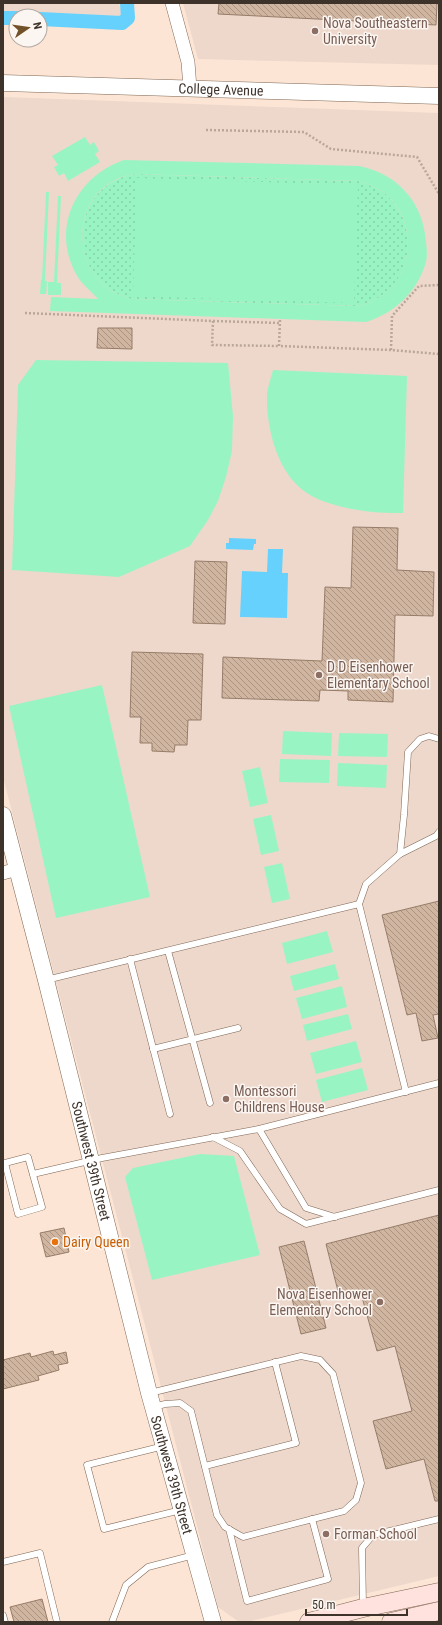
<svg xmlns="http://www.w3.org/2000/svg" width="442" height="1625" font-family="'Roboto Condensed',sans-serif">
<defs>
<pattern id="grass-dots" width="8" height="8" patternUnits="userSpaceOnUse"><rect width="8" height="8" fill="#99f4c4"/><path d="M2 2h.1M6 6h.1" fill="none" stroke="#85d2a9" stroke-width="1.8" stroke-linecap="round"/></pattern>
<pattern id="building-back-hatch" width="6" height="6" patternUnits="userSpaceOnUse"><rect width="6" height="6" fill="#d0b5a0"/><path d="M-1 5l2 2M0 0l6 6M5-1l2 2" fill="none" stroke="#aa9483"/></pattern>
</defs>
<rect width="100%" height="100%" fill="#fce5d4"/>
<g fill="#eed8cc">
<path d="M 3,3 L 119,3 L 122,16 L 3,15 Z"/>
<path d="M 183,3 L 439,3 L 439,65 L 198,59 Z"/>
<path d="M 3,97 L 439,113 L 439,1576 L 247,1622 L 239,1622 L 218,1607 L 3,777 Z"/>
</g>
<path fill="url(#grass-dots)" d="M 136,174 L 358,181 C 368,184 378,188 386,194 C 425,230 410,297 356,306 L 131,299 C 121,295 109,292 101,283 C 66,246 82,181 136,174 Z"/>
<g fill="#99f4c4" fill-rule="evenodd">
<path d="M 85,137 L 90,145 L 94,142 L 99,151 L 95,154 L 100,162 L 68,181 L 64,173 L 59,176 L 54,167 L 58,165 L 52,156 Z"/>
<path d="M 124,160 L 359,166 C 394,173 420,198 425,234 C 426,243 428,253 426,262 C 418,291 395,313 366,322 L 50,311 L 51,297 L 98,299 C 92,292 84,286 79,279 C 49,232 74,177 124,160 ZM 136,174 L 358,181 C 368,184 378,188 386,194 C 425,229 410,297 356,306 L 131,299 C 121,295 109,292 101,283 C 66,246 82,180 136,174 Z"/>
<path d="M 137,178 L 358,185 L 354,303 L 133,296 Z"/>
<path d="M 46,192 L 49,192 L 45,281 L 47,281 L 46,294 L 40,294 L 41,280 L 42,280 Z"/>
<path d="M 58,196 L 61,196 L 57,283 L 61,283 L 61,295 L 48,295 L 48,282 L 54,282 Z"/>
<path d="M 36,360 L 228,363 L 233,416 L 232,451 L 226,477 L 218,501 L 208,520 L 190,546 L 119,577 L 12,570 L 18,385 Z"/>
<path d="M 273,370 L 407,376 L 403,513 C 373,514 321,508 299,487 C 275,465 266,424 267,394 C 268,386 271,378 273,370 Z"/>
<path d="M 102,685 L 150,897 L 56,918 L 9,706 Z"/>
<path d="M 283,731 L 332,733 L 331,756 L 282,754 Z"/>
<path d="M 339,733 L 388,734 L 387,757 L 338,756 Z"/>
<path d="M 280,759 L 330,760 L 329,783 L 279,782 Z"/>
<path d="M 338,763 L 387,765 L 386,788 L 337,786 Z"/>
<path d="M 260,767 L 268,803 L 250,807 L 242,771 Z"/>
<path d="M 271,815 L 279,851 L 261,855 L 253,819 Z"/>
<path d="M 282,863 L 290,899 L 272,903 L 264,867 Z"/>
<path d="M 327,931 L 333,952 L 287,964 L 282,943 Z"/>
<path d="M 335,964 L 339,979 L 294,991 L 290,976 Z"/>
<path d="M 342,986 L 347,1007 L 302,1019 L 296,998 Z"/>
<path d="M 348,1014 L 352,1029 L 307,1041 L 303,1025 Z"/>
<path d="M 356,1041 L 362,1062 L 316,1074 L 310,1053 Z"/>
<path d="M 362,1068 L 368,1090 L 322,1102 L 316,1080 Z"/>
<path d="M 200,1154 L 234,1156 L 260,1255 L 152,1280 L 125,1177 L 133,1168 Z"/>
</g>
<g fill="#67d1fd">
<path d="M 229,538 L 256,539 L 256,544 L 254,544 L 253,550 L 226,549 L 226,543 L 229,543 Z"/>
<path d="M 268,549 L 283,549 L 282,573 L 288,573 L 287,618 L 240,617 L 242,571 L 267,572 Z"/>
</g>
<g fill="none" stroke-linecap="round" stroke-linejoin="round">
<g stroke="#67d1fd" stroke-width="14">
<path d="M 3,18 L 16,18"/>
<path d="M 40,19 L 122,23 L 128,18 L 127,3"/>
</g>
</g>
<g fill="url(#building-back-hatch)" stroke="#967d69">
<path d="M 219,3 L 437,3 L 436,25 L 218,14 Z"/>
<path d="M 98,328 L 132,328 L 132,349 L 97,348 Z"/>
<path d="M 353,527 L 398,528 L 397,570 L 434,572 L 433,616 L 395,615 L 393,702 L 348,700 L 348,691 L 320,690 L 319,701 L 222,698 L 223,657 L 322,661 L 325,587 L 351,588 Z"/>
<path d="M 195,561 L 227,562 L 225,624 L 193,623 Z"/>
<path d="M 132,652 L 203,654 L 201,720 L 188,720 L 187,745 L 175,745 L 174,752 L 152,751 L 152,743 L 140,743 L 141,717 L 130,717 Z"/>
<path d="M 439,901 L 439,1014 L 433,1015 L 438,1038 L 422,1041 L 416,1013 L 407,1015 L 382,915 Z"/>
<path d="M 439,1215 L 439,1501 L 435,1501 L 424,1459 L 386,1469 L 373,1421 L 412,1411 L 395,1346 L 377,1351 L 360,1290 L 339,1295 L 326,1244 Z"/>
<path d="M 64,1228 L 69,1252 L 46,1257 L 40,1233 Z"/>
<path d="M 304,1241 L 326,1328 L 301,1334 L 279,1247 Z"/>
<path d="M 53,1351 L 54,1355 L 66,1352 L 68,1363 L 58,1365 L 59,1370 L 38,1376 L 39,1380 L 3,1389 L 3,1360 L 30,1353 L 31,1357 Z"/>
<path d="M 42,1599 L 48,1622 L 14,1622 L 10,1607 Z"/>
</g>
<g fill="none" stroke-linecap="round" stroke-linejoin="round">
<defs>
<g id="service">
<path d="M 400,854 L 404,815 L 408,752 L 420,739 L 429,736 L 439,739"/>
<path d="M 359,904 L 366,884 L 400,854 L 436,836 L 439,832"/>
<path d="M 168,951 L 210,1103"/>
<path d="M 130,959 L 170,1114"/>
<path d="M 46,980 L 359,904 L 406,1092"/>
<path d="M 153,1049 L 238,1028"/>
<path d="M 259,1129 L 306,1208 L 335,1217"/>
<path d="M 213,1137 L 240,1151 L 280,1209 L 306,1224 L 439,1190"/>
<path d="M 28,1157 L 42,1207 L 18,1214 L 5,1163 Z"/>
<path d="M 33,1174 L 102,1158 L 259,1129 L 439,1083"/>
<path d="M 150,1393 L 301,1356 L 320,1360 L 333,1374 L 361,1483 L 356,1500 L 344,1511 L 243,1537 L 225,1527 L 217,1515 L 191,1411 L 180,1403 L 165,1404 L 154,1407"/>
<path d="M 164,1446 L 87,1465 L 104,1529 L 181,1510"/>
<path d="M 205,1466 L 296,1443 L 275,1362"/>
<path d="M 229,1529 L 247,1601 L 328,1579 L 312,1519"/>
<path d="M 3,1562 L 40,1553 L 57,1622"/>
<path d="M 363,1605 L 362,1548 L 373,1535 L 439,1519"/>
<path d="M 3,1615 L 5,1622"/>
<path d="M 112,1622 L 126,1585 L 148,1567 L 194,1555"/>
</g>
<g id="minor">
<path d="M 172,3 L 188,62 L 190,88"/>
<path d="M 3,873 L 17,869"/>
</g>
<g id="tertiary">
<path id="s1" d="M 3,83 L 439,96"/>
<path id="s2" d="M 3,815 L 46,980 L 149,1393 L 213,1622"/>
</g>
<g id="secondary">
<path d="M 309,1622 L 363,1608 L 439,1592"/>
<path d="M 391,1622 L 439,1611"/>
</g>
</defs>
<use href="#service" stroke="#7f6653" stroke-width="7"/>
<use href="#minor" stroke="#7f6653" stroke-width="14"/>
<use href="#tertiary" stroke="#7f6653" stroke-width="17"/>
<use href="#secondary" stroke="#7f6653" stroke-width="19"/>
<g stroke="#baa799" stroke-width="2.5" stroke-dasharray="2 2" stroke-linecap="butt">
<path d="M 206,130 L 304,132 L 331,149 L 417,157 L 439,194"/>
<path d="M 25,313 L 213,321 L 212,345 L 279,346"/>
<path d="M 280,320 L 279,346 L 391,350 L 439,354"/>
<path d="M 213,321 L 280,323"/>
<path d="M 391,350 L 392,316 L 419,286 L 439,285"/>
</g>
<use href="#service" stroke="#fff" stroke-width="6"/>
<use href="#minor" stroke="#fff" stroke-width="13"/>
<use href="#tertiary" stroke="#fff" stroke-width="16"/>
<use href="#secondary" stroke="#ffe2de" stroke-width="18"/>
</g>
<g fill="#8d6e63" stroke="#fcf6f2" stroke-width="1.5">
<circle cx="315" cy="31" r="4"/>
<circle cx="319" cy="675" r="4"/>
<circle cx="226" cy="1099" r="4"/>
<circle cx="380" cy="1302" r="4"/>
<circle cx="326" cy="1534" r="4"/>
</g>
<circle fill="#e8710a" stroke="#fcf6f2" stroke-width="1.5" cx="55" cy="1242" r="4"/>
<g text-anchor="middle" dominant-baseline="central" stroke-width="3" stroke-linejoin="round" paint-order="stroke">
<g font-size="14" fill="#785e54" stroke="#fcf6f2" text-anchor="start">
<text x="323" y="23">Nova Southeastern<tspan x="323" dy="16">University</tspan></text>
<text x="327" y="667">D D Eisenhower<tspan x="327" dy="16">Elementary School</tspan></text>
<text x="234" y="1091">Montessori<tspan x="234" dy="16">Childrens House</tspan></text>
<text x="372" y="1294" text-anchor="end">Nova Eisenhower<tspan x="372" dy="16">Elementary School</tspan></text>
<text x="334" y="1534">Forman School</text>
</g>
<g font-size="14" fill="#3e332b" stroke="#fcf6f2">
<text stroke="none"><textPath href="#s1" startOffset="218">College Avenue</textPath></text>
<text stroke="none"><textPath href="#s2" startOffset="357">Southwest 39th Street</textPath></text>
<text stroke="none"><textPath href="#s2" startOffset="681">Southwest 39th Street</textPath></text>
</g>
<g font-size="14" fill="#c56008" stroke="#fcf6f2" text-anchor="start">
<text x="63" y="1242">Dairy Queen</text>
</g>
</g>
<rect width="442" height="1625" fill="none" stroke="#3e332b" stroke-width="8"/>
<g transform="translate(28 28) rotate(77)"><circle r="19" fill="#fcf6f2" stroke="#b0a8a2"/>
<path d="M0-3L7 15L0 10L-7 15Z" fill="#715127"/>
<text y="-6" font-size="11" font-weight="bold" text-anchor="middle" fill="#3e332b">N</text>
</g>
<path d="M306 1609v6h101v-6" fill="none" stroke="#3e332b" stroke-width="2"/>
<text x="312" y="1609" font-size="12" fill="#3e332b" stroke="#fcf6f2" stroke-width="3" paint-order="stroke">50 m</text>
</svg>
